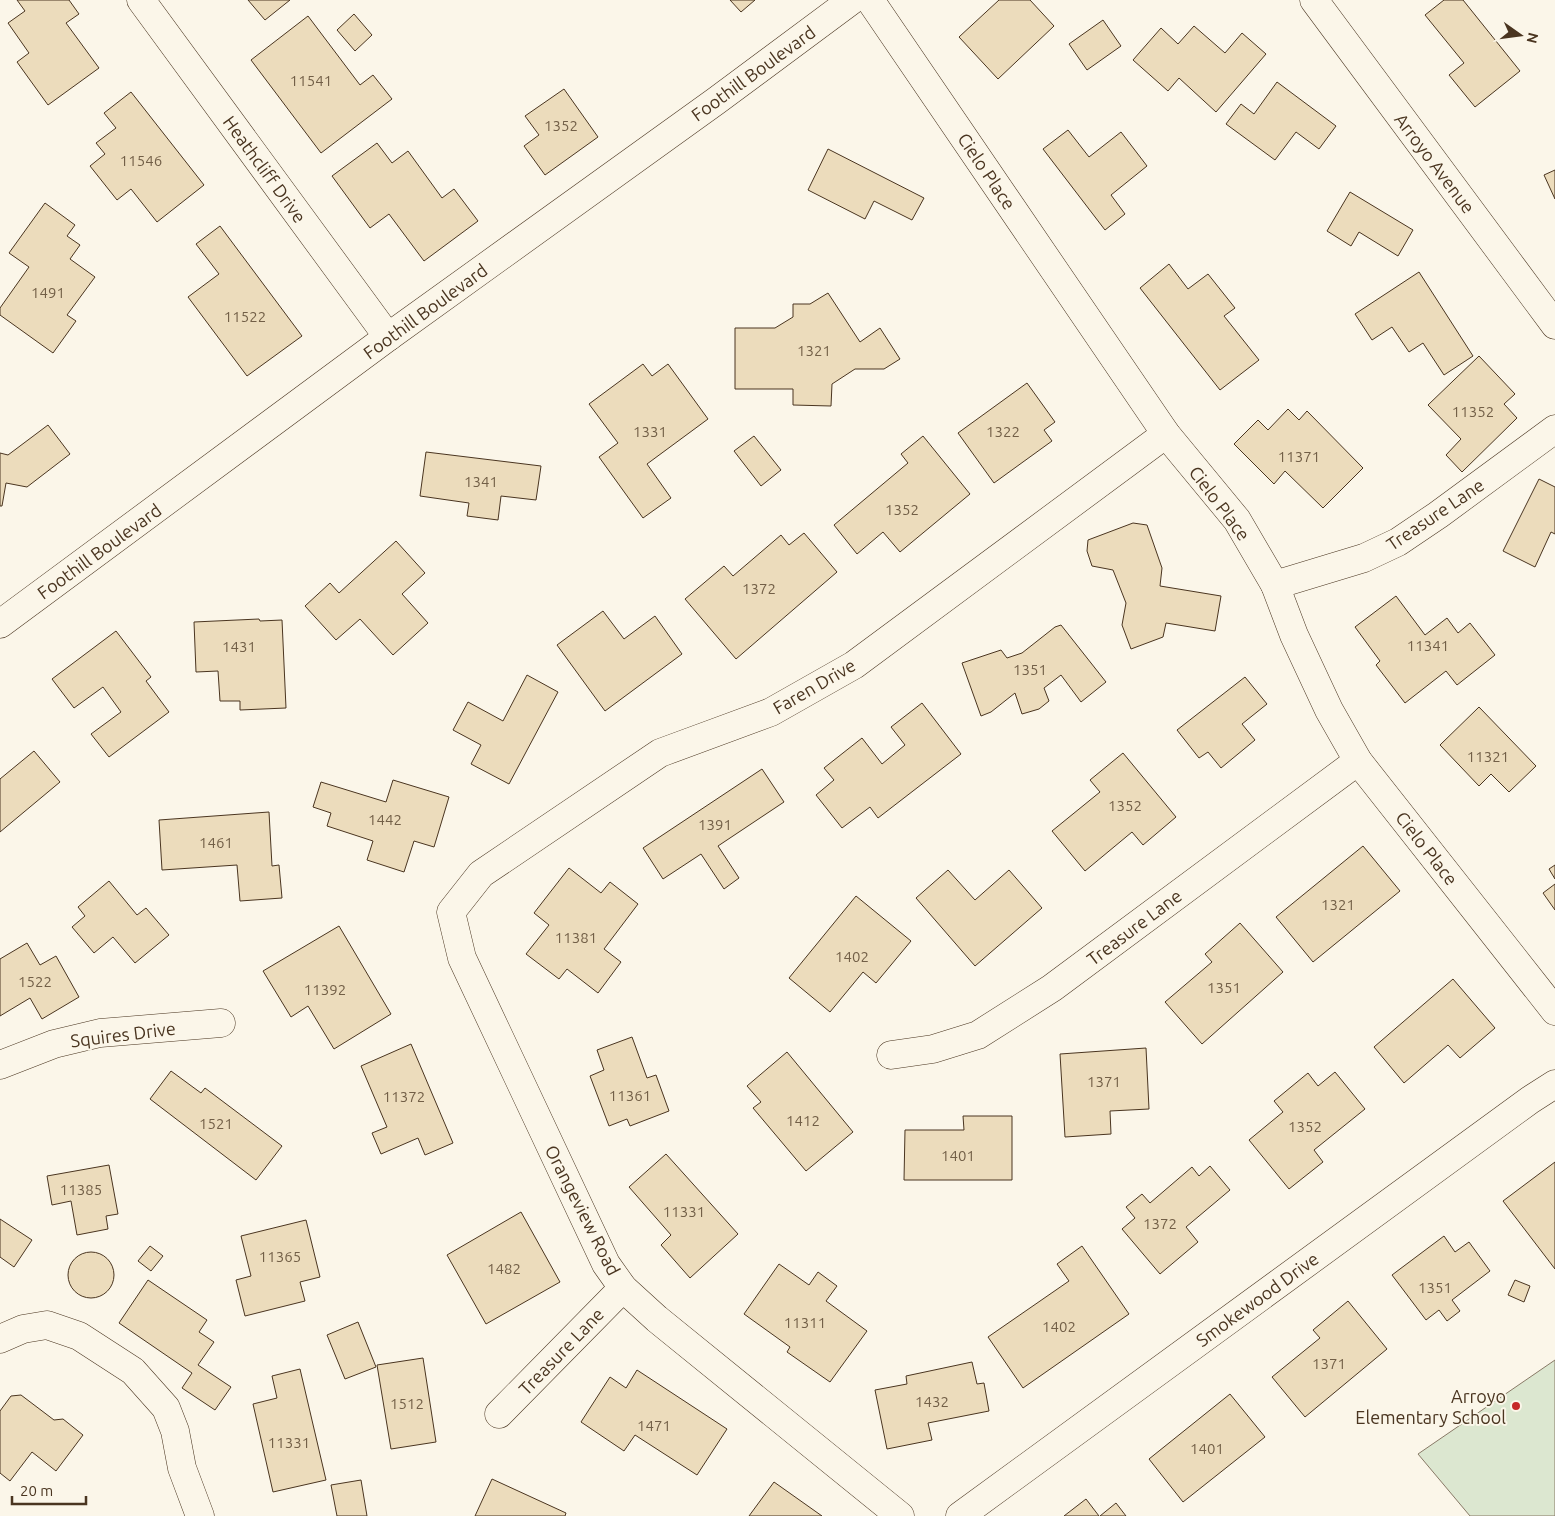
<svg xmlns="http://www.w3.org/2000/svg" width="1555" height="1516" font-family="Ubuntu,sans-serif">
<rect width="100%" height="100%" fill="#fbf6e9"/>
<path fill="#dce7d0" stroke="#887966" d="M 1555,1360 L 1555,1516 L 1470,1516 L 1418,1454 Z"/>
<g fill="#ecdcbc" stroke="#4a3520">
<path d="M 17,0 L 69,0 L 79,14 L 66,23 L 99,68 L 48,105 L 17,62 L 29,53 L 8,23 L 25,11 Z"/>
<path d="M 248,0 L 290,0 L 265,20 Z"/>
<path d="M 730,0 L 755,0 L 741,12 Z"/>
<path d="M 999,0 L 1030,0 L 1054,26 L 998,79 L 959,37 Z"/>
<path d="M 1444,0 L 1463,0 L 1520,71 L 1475,107 L 1449,75 L 1464,63 L 1425,15 Z"/>
<path d="M 354,14 L 372,35 L 355,51 L 337,30 Z"/>
<path d="M 308,16 L 360,85 L 373,75 L 392,99 L 321,153 L 251,60 Z"/>
<path d="M 1103,20 L 1121,46 L 1087,70 L 1069,44 Z"/>
<path d="M 1194,26 L 1225,53 L 1242,33 L 1266,54 L 1216,112 L 1179,78 L 1168,91 L 1133,60 L 1161,28 L 1178,44 Z"/>
<path d="M 1277,82 L 1336,126 L 1319,149 L 1296,132 L 1275,160 L 1226,124 L 1241,104 L 1254,114 Z"/>
<path d="M 564,89 L 598,137 L 545,175 L 524,146 L 539,135 L 525,116 Z"/>
<path d="M 131,92 L 204,185 L 157,222 L 131,189 L 117,200 L 90,166 L 105,154 L 96,143 L 116,128 L 104,113 Z"/>
<path d="M 1068,130 L 1089,157 L 1121,132 L 1147,166 L 1111,195 L 1125,214 L 1105,230 L 1043,149 Z"/>
<path d="M 377,143 L 392,163 L 408,151 L 442,198 L 454,189 L 478,221 L 424,261 L 389,214 L 370,228 L 332,176 Z"/>
<path d="M 828,149 L 924,198 L 912,220 L 874,201 L 865,219 L 808,190 Z"/>
<path d="M 1555,170 L 1555,199 L 1544,175 Z"/>
<path d="M 1350,192 L 1413,230 L 1398,256 L 1359,232 L 1351,246 L 1327,231 Z"/>
<path d="M 45,203 L 75,225 L 67,236 L 80,245 L 70,259 L 95,277 L 67,315 L 76,321 L 53,353 L 0,315 L 0,308 L 29,267 L 9,253 Z"/>
<path d="M 220,226 L 302,336 L 247,376 L 188,297 L 219,274 L 196,244 Z"/>
<path d="M 1169,264 L 1188,289 L 1208,274 L 1235,308 L 1224,316 L 1259,360 L 1220,390 L 1140,288 Z"/>
<path d="M 1419,272 L 1473,356 L 1444,375 L 1423,343 L 1409,352 L 1392,327 L 1372,340 L 1355,314 Z"/>
<path d="M 828,293 L 860,342 L 880,328 L 900,359 L 884,369 L 855,369 L 832,384 L 831,406 L 793,405 L 793,389 L 735,389 L 735,328 L 775,328 L 793,317 L 793,304 L 810,304 Z"/>
<path d="M 1479,356 L 1515,394 L 1504,404 L 1517,418 L 1462,472 L 1446,455 L 1461,439 L 1428,405 Z"/>
<path d="M 643,364 L 652,376 L 668,364 L 708,419 L 647,464 L 671,498 L 643,518 L 599,457 L 618,443 L 589,404 Z"/>
<path d="M 1027,383 L 1055,422 L 1044,430 L 1052,441 L 994,483 L 958,433 Z"/>
<path d="M 1288,409 L 1299,420 L 1307,411 L 1363,468 L 1323,508 L 1285,471 L 1274,484 L 1234,444 L 1258,420 L 1268,430 Z"/>
<path d="M 48,425 L 70,454 L 27,487 L 6,483 L 2,506 L 0,506 L 0,453 L 8,455 Z"/>
<path d="M 754,436 L 781,470 L 761,486 L 734,451 Z"/>
<path d="M 923,436 L 970,494 L 900,552 L 883,532 L 857,554 L 834,525 L 908,463 L 901,454 Z"/>
<path d="M 426,452 L 541,466 L 536,500 L 501,496 L 498,520 L 467,516 L 469,503 L 420,496 Z"/>
<path d="M 1539,479 L 1555,487 L 1555,534 L 1551,532 L 1535,567 L 1503,551 Z"/>
<path d="M 1133,523 L 1147,525 L 1162,568 L 1160,586 L 1221,596 L 1215,631 L 1166,623 L 1163,637 L 1131,649 L 1122,625 L 1126,603 L 1113,570 L 1092,566 L 1087,551 L 1088,540 Z"/>
<path d="M 804,533 L 837,572 L 736,659 L 685,599 L 724,566 L 733,576 L 781,535 L 789,545 Z"/>
<path d="M 396,541 L 425,573 L 402,594 L 428,623 L 393,655 L 360,619 L 336,640 L 305,606 L 330,583 L 339,593 Z"/>
<path d="M 1396,596 L 1425,635 L 1447,618 L 1458,633 L 1470,623 L 1495,655 L 1457,685 L 1446,671 L 1405,703 L 1376,665 L 1380,661 L 1355,627 Z"/>
<path d="M 603,611 L 624,639 L 655,616 L 682,654 L 605,711 L 557,645 Z"/>
<path d="M 259,619 L 260,621 L 282,620 L 286,708 L 240,710 L 240,701 L 220,701 L 218,671 L 196,672 L 194,622 Z"/>
<path d="M 1061,625 L 1106,682 L 1081,702 L 1061,675 L 1044,688 L 1049,701 L 1039,709 L 1022,714 L 1015,693 L 991,712 L 981,716 L 962,663 L 1001,650 L 1007,658 L 1022,653 L 1055,627 Z"/>
<path d="M 116,631 L 151,677 L 146,681 L 169,712 L 109,757 L 91,734 L 121,712 L 103,687 L 74,708 L 52,679 Z"/>
<path d="M 527,675 L 558,692 L 509,784 L 471,764 L 481,745 L 453,730 L 468,702 L 503,721 Z"/>
<path d="M 1245,677 L 1267,704 L 1242,724 L 1255,740 L 1221,768 L 1208,752 L 1199,758 L 1177,730 Z"/>
<path d="M 922,703 L 961,754 L 878,818 L 870,807 L 842,828 L 816,795 L 834,780 L 824,768 L 862,738 L 882,764 L 905,745 L 891,727 Z"/>
<path d="M 1479,707 L 1536,766 L 1509,792 L 1491,774 L 1479,786 L 1440,745 Z"/>
<path d="M 34,751 L 60,782 L 0,832 L 0,779 Z"/>
<path d="M 1123,753 L 1176,817 L 1143,845 L 1132,832 L 1085,871 L 1052,831 L 1100,792 L 1090,780 Z"/>
<path d="M 762,769 L 784,802 L 718,846 L 739,878 L 724,889 L 701,854 L 663,879 L 643,848 Z"/>
<path d="M 393,780 L 449,797 L 434,847 L 414,841 L 404,872 L 367,860 L 373,841 L 327,826 L 331,813 L 313,807 L 321,782 L 386,802 Z"/>
<path d="M 269,812 L 272,866 L 279,865 L 282,898 L 240,901 L 237,865 L 162,870 L 159,820 Z"/>
<path d="M 1363,846 L 1400,891 L 1313,962 L 1276,917 Z"/>
<path d="M 1555,865 L 1555,879 L 1549,869 Z"/>
<path d="M 569,868 L 601,893 L 610,882 L 638,904 L 604,949 L 621,962 L 598,993 L 567,969 L 559,979 L 526,954 L 549,925 L 534,913 Z"/>
<path d="M 948,870 L 975,900 L 1009,870 L 1042,908 L 975,966 L 916,898 Z"/>
<path d="M 109,881 L 137,915 L 146,908 L 169,935 L 135,963 L 113,937 L 94,953 L 72,927 L 85,916 L 78,907 Z"/>
<path d="M 1555,884 L 1555,910 L 1543,893 Z"/>
<path d="M 856,896 L 911,941 L 876,983 L 863,972 L 830,1012 L 789,978 Z"/>
<path d="M 1240,923 L 1283,972 L 1202,1044 L 1165,1002 L 1212,962 L 1205,954 Z"/>
<path d="M 339,926 L 391,1014 L 334,1049 L 308,1006 L 291,1017 L 263,971 Z"/>
<path d="M 27,943 L 40,965 L 56,956 L 79,997 L 42,1019 L 30,998 L 0,1016 L 0,959 Z"/>
<path d="M 1453,979 L 1495,1028 L 1460,1058 L 1448,1045 L 1404,1083 L 1374,1047 Z"/>
<path d="M 632,1037 L 647,1078 L 656,1075 L 669,1111 L 630,1126 L 627,1119 L 609,1126 L 590,1076 L 604,1070 L 597,1050 Z"/>
<path d="M 411,1044 L 453,1143 L 425,1155 L 418,1138 L 381,1154 L 372,1133 L 387,1127 L 361,1066 Z"/>
<path d="M 1146,1048 L 1149,1109 L 1110,1111 L 1111,1134 L 1065,1137 L 1060,1054 Z"/>
<path d="M 787,1052 L 853,1132 L 806,1171 L 753,1108 L 761,1102 L 747,1086 Z"/>
<path d="M 171,1071 L 201,1093 L 205,1088 L 282,1146 L 256,1180 L 150,1099 Z"/>
<path d="M 1335,1072 L 1365,1109 L 1314,1150 L 1323,1162 L 1289,1189 L 1249,1140 L 1283,1112 L 1274,1101 L 1308,1073 L 1318,1086 Z"/>
<path d="M 963,1116 L 1012,1116 L 1012,1180 L 904,1180 L 905,1130 L 964,1130 Z"/>
<path d="M 666,1154 L 738,1234 L 690,1278 L 661,1245 L 671,1235 L 629,1187 Z"/>
<path d="M 1555,1162 L 1555,1269 L 1503,1201 Z"/>
<path d="M 109,1165 L 118,1214 L 106,1216 L 108,1229 L 77,1235 L 71,1201 L 52,1205 L 47,1176 Z"/>
<path d="M 1210,1166 L 1230,1190 L 1186,1227 L 1198,1242 L 1160,1274 L 1122,1229 L 1135,1218 L 1126,1207 L 1142,1194 L 1150,1203 L 1192,1167 L 1199,1176 Z"/>
<path d="M 521,1212 L 560,1282 L 486,1324 L 447,1255 Z"/>
<path d="M 0,1219 L 32,1240 L 14,1267 L 0,1257 Z"/>
<path d="M 306,1220 L 320,1277 L 300,1282 L 305,1301 L 245,1316 L 236,1280 L 251,1276 L 241,1236 Z"/>
<path d="M 1444,1236 L 1455,1252 L 1469,1242 L 1490,1271 L 1452,1300 L 1460,1311 L 1447,1321 L 1439,1310 L 1426,1320 L 1392,1275 Z"/>
<path d="M 150,1246 L 163,1256 L 151,1271 L 138,1261 Z"/>
<path d="M 1082,1246 L 1129,1314 L 1023,1388 L 988,1337 L 1069,1281 L 1057,1264 Z"/>
<circle cx="91" cy="1275" r="23"/>
<path d="M 779,1264 L 809,1285 L 818,1272 L 837,1286 L 826,1301 L 867,1331 L 830,1382 L 787,1352 L 790,1347 L 744,1314 Z"/>
<path d="M 148,1280 L 207,1320 L 199,1332 L 214,1342 L 198,1365 L 231,1387 L 215,1410 L 182,1388 L 192,1373 L 119,1323 Z"/>
<path d="M 1515,1280 L 1530,1286 L 1524,1302 L 1508,1295 Z"/>
<path d="M 1348,1301 L 1387,1349 L 1305,1417 L 1272,1377 L 1320,1338 L 1313,1330 Z"/>
<path d="M 358,1322 L 376,1367 L 345,1379 L 327,1335 Z"/>
<path d="M 423,1358 L 436,1442 L 391,1449 L 377,1365 Z"/>
<path d="M 972,1362 L 977,1384 L 984,1383 L 989,1411 L 928,1423 L 932,1440 L 887,1449 L 875,1390 L 907,1384 L 906,1376 Z"/>
<path d="M 300,1369 L 326,1480 L 273,1492 L 253,1404 L 277,1398 L 272,1376 Z"/>
<path d="M 637,1370 L 727,1429 L 697,1475 L 635,1435 L 624,1451 L 581,1422 L 610,1377 L 626,1388 Z"/>
<path d="M 1230,1394 L 1265,1437 L 1183,1502 L 1149,1459 Z"/>
<path d="M 21,1395 L 54,1420 L 63,1419 L 83,1435 L 56,1471 L 32,1452 L 10,1481 L 0,1473 L 0,1411 L 11,1396 Z"/>
<path d="M 492,1479 L 566,1513 L 565,1516 L 475,1516 Z"/>
<path d="M 361,1480 L 367,1516 L 337,1516 L 331,1485 Z"/>
<path d="M 774,1482 L 822,1516 L 749,1516 Z"/>
<path d="M 1086,1499 L 1099,1516 L 1064,1516 Z"/>
<path d="M 1116,1503 L 1126,1516 L 1100,1516 Z"/>
</g>
<g fill="none" stroke-linecap="round" stroke-linejoin="round">
<defs>
<g id="minor">
<path d="M 141,0 L 388,337"/>
<path d="M 870,0 L 1166,434 L 1237,520 L 1275,585 L 1294,635 L 1329,710 L 1358,761 L 1555,1011"/>
<path d="M 1314,0 L 1555,325"/>
<path d="M 1275,585 L 1364,558 L 1398,542 L 1438,515 L 1555,429"/>
<path d="M 0,624 L 388,337 L 716,101 L 852,0"/>
<path d="M 891,1055 L 933,1049 L 978,1035 L 1052,988 L 1358,761"/>
<path d="M 0,1065 L 54,1044 L 100,1033 L 221,1023"/>
<path d="M 0,1339 L 23,1329 L 47,1325 L 79,1336 L 133,1371 L 166,1408 L 175,1431 L 182,1468 L 200,1516"/>
<path d="M 499,1414 L 623,1288"/>
<path d="M 900,1516 L 657,1319 L 623,1288 L 606,1264 L 462,958 L 451,912 L 481,874 L 660,753 L 771,712 L 854,665 L 1166,434"/>
<path d="M 960,1516 L 1530,1100 L 1555,1084"/>
</g>
</defs>
<use href="#minor" stroke="#4a3520" stroke-width="29"/>
<use href="#minor" stroke="#fbf6e9" stroke-width="28"/>
</g>
<circle fill="#c62828" stroke="#fbf6e9" stroke-width="2" cx="1516" cy="1406" r="5"/>
<g text-anchor="middle" dominant-baseline="central" stroke-width="4" stroke-linejoin="round" paint-order="stroke">
<g font-size="15" fill="#725f47">
<text x="311" y="80">11541</text>
<text x="561" y="125">1352</text>
<text x="141" y="160">11546</text>
<text x="48" y="292">1491</text>
<text x="245" y="316">11522</text>
<text x="814" y="350">1321</text>
<text x="1473" y="411">11352</text>
<text x="650" y="431">1331</text>
<text x="1003" y="431">1322</text>
<text x="1299" y="456">11371</text>
<text x="481" y="481">1341</text>
<text x="902" y="509">1352</text>
<text x="759" y="588">1372</text>
<text x="1428" y="645">11341</text>
<text x="239" y="646">1431</text>
<text x="1030" y="669">1351</text>
<text x="1488" y="756">11321</text>
<text x="1125" y="805">1352</text>
<text x="385" y="819">1442</text>
<text x="715" y="824">1391</text>
<text x="216" y="842">1461</text>
<text x="1338" y="904">1321</text>
<text x="576" y="937">11381</text>
<text x="852" y="956">1402</text>
<text x="35" y="981">1522</text>
<text x="1224" y="987">1351</text>
<text x="325" y="989">11392</text>
<text x="1104" y="1081">1371</text>
<text x="630" y="1095">11361</text>
<text x="404" y="1096">11372</text>
<text x="803" y="1120">1412</text>
<text x="216" y="1123">1521</text>
<text x="1305" y="1126">1352</text>
<text x="958" y="1155">1401</text>
<text x="81" y="1189">11385</text>
<text x="684" y="1211">11331</text>
<text x="1160" y="1223">1372</text>
<text x="280" y="1256">11365</text>
<text x="504" y="1268">1482</text>
<text x="1435" y="1287">1351</text>
<text x="805" y="1322">11311</text>
<text x="1059" y="1326">1402</text>
<text x="1329" y="1363">1371</text>
<text x="932" y="1401">1432</text>
<text x="407" y="1403">1512</text>
<text x="654" y="1425">1471</text>
<text x="289" y="1442">11331</text>
<text x="1207" y="1448">1401</text>
</g>
<g font-size="18" fill="#4a3520" stroke="#fbf6e9">
<text transform="translate(753 73) rotate(-36)">Foothill Boulevard</text>
<text transform="translate(1435 163) rotate(53)">Arroyo Avenue</text>
<text transform="translate(265 169) rotate(54)">Heathcliff Drive</text>
<text transform="translate(987 171) rotate(56)">Cielo Place</text>
<text transform="translate(425 311) rotate(-36)">Foothill Boulevard</text>
<text transform="translate(1220 503) rotate(53)">Cielo Place</text>
<text transform="translate(1435 514) rotate(-34)">Treasure Lane</text>
<text transform="translate(99 551) rotate(-36)">Foothill Boulevard</text>
<text transform="translate(814 686) rotate(-30)">Faren Drive</text>
<text transform="translate(1427 848) rotate(52)">Cielo Place</text>
<text transform="translate(1134 927) rotate(-37)">Treasure Lane</text>
<text transform="translate(123 1034) rotate(-7)">Squires Drive</text>
<text transform="translate(583 1210) rotate(63)">Orangeview Road</text>
<text transform="translate(1257 1299) rotate(-36)">Smokewood Drive</text>
<text transform="translate(561 1351) rotate(-46)">Treasure Lane</text>
</g>
<g font-size="18" fill="#4a3520" stroke="#fbf6e9" text-anchor="end">
<text x="1506" y="1396">Arroyo<tspan x="1506" dy="21">Elementary School</tspan></text>
</g>
</g>
<g transform="translate(1520 35) rotate(104)" stroke="#fbf6e9" stroke-width="4" paint-order="stroke">
<path d="M0-4L9 19L0 12L-9 19Z" fill="#4a3520"/>
<text y="-8" font-size="14" font-weight="bold" text-anchor="middle" fill="#4a3520">N</text>
</g>
<path d="M12 1496v8h74v-8" fill="none" stroke="#4a3520" stroke-width="2.5"/>
<text x="20" y="1496" font-size="15" fill="#4a3520" stroke="#fbf6e9" stroke-width="4" paint-order="stroke">20 m</text>
</svg>
